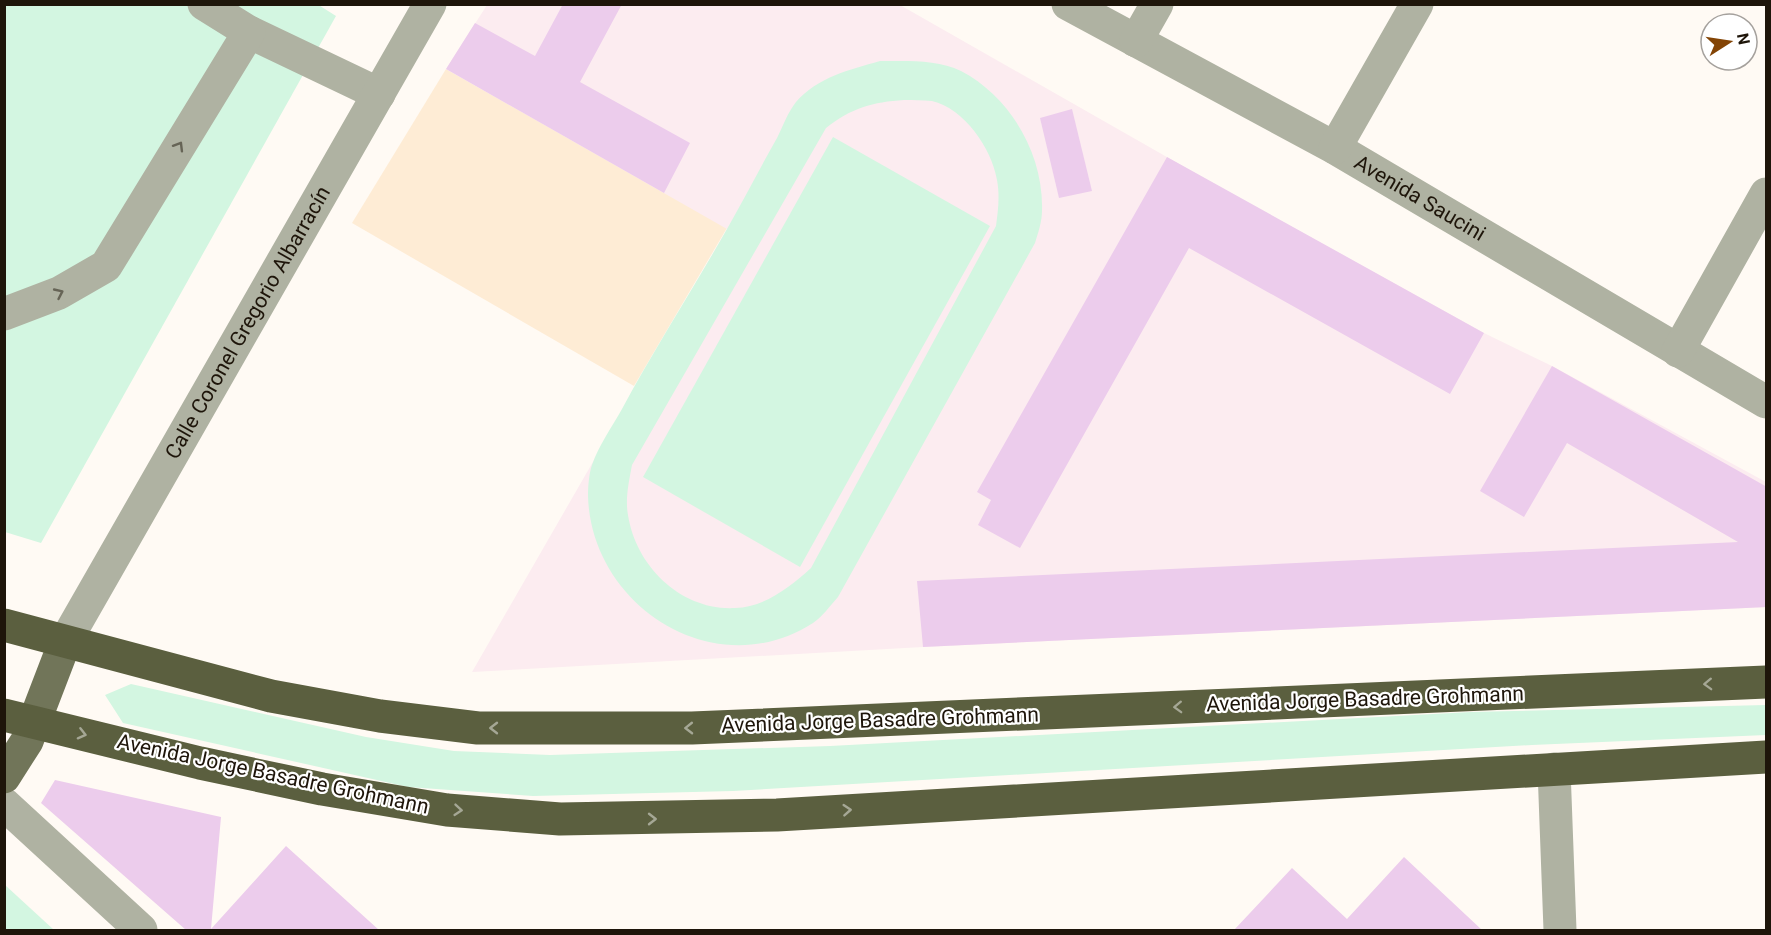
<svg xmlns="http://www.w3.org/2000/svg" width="1771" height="935" font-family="Roboto,sans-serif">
<rect width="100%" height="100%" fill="#fffaf4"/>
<path fill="#feecd5" d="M 446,69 L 727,228 L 634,386 L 352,223 Z"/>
<path fill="#fcecf0" d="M 487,5 L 900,5 L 1223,189 L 1484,333 L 1552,366 L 1766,482 L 1766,607 L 923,647 L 472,672 L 727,229 L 446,69 Z"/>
<g fill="#d3f6e1" fill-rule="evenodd">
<path d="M 317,4 L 336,16 L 41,543 L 5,532 L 4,5 Z"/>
<path d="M 880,61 C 906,61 937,59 961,71 C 1011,97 1044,155 1042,211 C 1042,222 1038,233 1035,243 L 838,597 C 830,606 822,617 813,623 C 715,686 591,606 588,496 C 588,487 589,473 592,465 C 599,445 612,427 622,409 C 655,348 693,289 727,229 C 744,199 760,168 777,138 C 783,126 788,112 796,102 C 818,77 849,70 880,61 ZM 904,100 C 913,100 923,100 932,101 C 964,108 992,149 997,180 C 1000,196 998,211 996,226 L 811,568 C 790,587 765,607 735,608 C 682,611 636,567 628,515 C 625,499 629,481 632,465 L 826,128 C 851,108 873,102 904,100 Z"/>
<path d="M 833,137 L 990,226 L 800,567 L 643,477 Z"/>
<path d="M 131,684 L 366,737 L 454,751 L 550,755 L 830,746 L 1471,712 L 1766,705 L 1766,735 L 1532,745 L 733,791 L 533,796 L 408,787 L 123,723 L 105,695 Z"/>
<path d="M 5,885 L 54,930 L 5,930 Z"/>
</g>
<g fill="#ecccec">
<path d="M 563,4 L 622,4 L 580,82 L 690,143 L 664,193 L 446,69 L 475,23 L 535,56 Z"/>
<path d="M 1072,109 L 1092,191 L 1059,198 L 1040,118 Z"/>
<path d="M 1167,157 L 1484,333 L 1450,394 L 1189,248 L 1020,548 L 978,525 L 991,500 L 977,492 Z"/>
<path d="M 1552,366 L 1767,487 L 1767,607 L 923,647 L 917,581 L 1738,542 L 1567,443 L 1524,517 L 1480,491 Z"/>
<path d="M 55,780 L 221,817 L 211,929 L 286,846 L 379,930 L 186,930 L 41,803 Z"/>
<path d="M 1404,857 L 1482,930 L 1234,930 L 1292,868 L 1347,919 Z"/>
</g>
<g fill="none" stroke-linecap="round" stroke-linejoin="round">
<g stroke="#afb2a2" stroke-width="33">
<path id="s1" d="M 1068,4 L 1335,148 L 1766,402"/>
<path d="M 249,32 L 379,94"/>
<path d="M 1136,41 L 1157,4"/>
<path d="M 1335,148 L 1417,4"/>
<path d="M 4,314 L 59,293 L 106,266 L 249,32 L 204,4"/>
<path d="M 1678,351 L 1766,194"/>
<path id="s2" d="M 65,642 L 430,4"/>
<path d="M 1554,769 L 1560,930"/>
<path d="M 4,804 L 141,930"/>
</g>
<path stroke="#717559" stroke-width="33" d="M 4,777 L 27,741 L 65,642"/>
<g stroke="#5b5f3f" stroke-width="33">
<path d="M 4,625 L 271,696 L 380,716 L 478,728 L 692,728 L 1766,682"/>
<path d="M 4,715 L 200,763 L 322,789 L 447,810 L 560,819 L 777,815 L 1766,757"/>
</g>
</g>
<defs><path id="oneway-chevron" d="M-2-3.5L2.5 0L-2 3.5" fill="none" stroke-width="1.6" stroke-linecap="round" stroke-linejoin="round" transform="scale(1.5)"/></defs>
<g stroke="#666456">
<use href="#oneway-chevron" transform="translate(179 146) rotate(-59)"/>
<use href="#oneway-chevron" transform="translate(59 293) rotate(-25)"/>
</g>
<g stroke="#a5a795">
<use href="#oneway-chevron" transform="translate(1708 684) rotate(178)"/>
<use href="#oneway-chevron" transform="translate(1178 707) rotate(178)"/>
<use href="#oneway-chevron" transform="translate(494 728) rotate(180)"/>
<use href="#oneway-chevron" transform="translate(689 728) rotate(179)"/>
<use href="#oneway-chevron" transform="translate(82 734) rotate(14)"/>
<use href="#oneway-chevron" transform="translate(458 810) rotate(5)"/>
<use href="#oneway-chevron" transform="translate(847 810) rotate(-4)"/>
<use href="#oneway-chevron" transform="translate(652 819)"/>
</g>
<g text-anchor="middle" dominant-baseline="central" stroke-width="4.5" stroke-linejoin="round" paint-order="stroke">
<g font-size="21" fill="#1e150a" stroke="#fff">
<text stroke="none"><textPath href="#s1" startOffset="402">Avenida Saucini</textPath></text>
<text stroke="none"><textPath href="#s2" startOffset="368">Calle Coronel Gregorio Albarracín</textPath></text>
<text transform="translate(1365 699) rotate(-2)">Avenida Jorge Basadre Grohmann</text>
<text transform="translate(880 720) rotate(-2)">Avenida Jorge Basadre Grohmann</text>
<text transform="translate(273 774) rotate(12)">Avenida Jorge Basadre Grohmann</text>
</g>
</g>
<rect width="1771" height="935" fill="none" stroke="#1e150a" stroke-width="12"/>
<g transform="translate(1729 42) rotate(78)"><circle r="28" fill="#ffffff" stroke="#a5a19d" stroke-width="1.5"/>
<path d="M0-4.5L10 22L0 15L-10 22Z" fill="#834405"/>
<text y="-9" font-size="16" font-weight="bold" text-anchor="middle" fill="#1e150a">N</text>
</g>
</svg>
